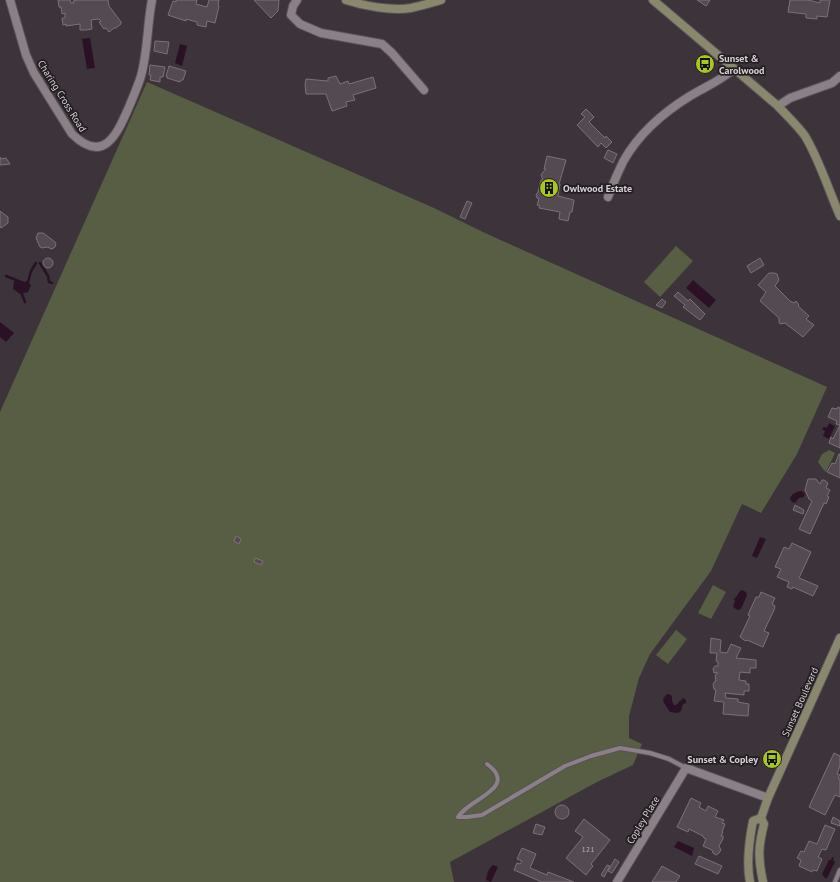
<svg xmlns="http://www.w3.org/2000/svg" width="840" height="882" font-family="'PT Sans',sans-serif">
<rect width="100%" height="100%" fill="#3d333a"/>
<g fill="#575e43">
<path d="M 147,82 L 434,208 L 483,232 L 827,387 L 797,454 L 761,513 L 742,504 L 711,571 L 650,654 L 639,678 L 629,716 L 629,738 L 642,744 L 633,765 L 597,782 L 450,862 L 454,882 L 0,882 L 0,412 Z"/>
<path d="M 676,246 L 693,261 L 660,297 L 644,282 Z"/>
<path d="M 829,450 L 835,453 L 826,472 L 823,469 L 818,462 L 822,454 Z"/>
<path d="M 713,585 L 726,592 L 711,619 L 698,613 Z"/>
<path d="M 676,630 L 687,639 L 668,664 L 656,655 Z"/>
</g>
<g fill="#2a1125">
<path d="M 90,38 L 95,68 L 87,69 L 82,39 Z"/>
<path d="M 180,44 L 187,46 L 182,66 L 175,63 Z"/>
<path d="M 17,279 L 25,282 L 27,281 L 31,285 L 28,292 L 20,294 L 13,289 L 14,282 Z"/>
<path d="M 693,280 L 716,300 L 709,308 L 686,288 Z"/>
<path d="M 0,322 L 14,333 L 6,342 L 0,337 Z"/>
<path d="M 829,423 L 835,426 L 829,439 L 823,436 L 825,431 L 822,429 L 824,427 L 827,428 Z"/>
<path d="M 802,491 L 805,494 L 804,497 L 799,498 L 795,503 L 792,502 L 790,499 C 791,494 797,491 802,491 Z"/>
<path d="M 760,537 L 766,539 L 757,558 L 752,556 Z"/>
<path d="M 742,590 L 746,592 L 747,595 L 741,609 L 738,610 L 734,608 L 733,606 L 735,601 L 734,599 L 737,596 L 739,592 Z"/>
<path d="M 667,694 L 671,695 L 672,697 L 672,701 L 674,705 L 676,705 L 683,698 L 686,700 L 686,703 L 683,704 L 681,711 L 678,713 L 670,712 L 664,703 L 663,699 Z"/>
<path d="M 678,841 L 694,848 L 692,856 L 674,847 Z"/>
<path d="M 832,857 L 834,858 L 833,860 L 835,862 L 827,878 L 825,878 L 822,874 L 829,860 L 831,860 Z"/>
<path d="M 493,865 L 498,867 L 491,882 L 486,880 C 487,874 488,869 493,865 Z"/>
</g>
<g fill="none" stroke-linecap="round" stroke-linejoin="round">
<g stroke="#2a1125" stroke-width="2.5">
<path d="M 40,263 L 48,276 L 49,282 L 52,283"/>
<path d="M 6,276 L 16,280"/>
<path d="M 28,282 L 31,271 L 36,263"/>
<path d="M 22,294 L 25,302"/>
</g>
</g>
<g fill="#544a51" stroke="#7c7179">
<path d="M 58,0 L 70,0 L 71,3 L 74,3 L 73,1 L 78,0 L 108,0 L 109,6 L 121,22 L 121,24 L 116,28 L 114,28 L 109,32 L 106,28 L 104,29 L 99,22 L 101,21 L 99,19 L 91,20 L 92,29 L 86,30 L 80,30 L 80,24 L 66,26 L 66,24 L 63,25 L 62,18 L 65,18 L 65,13 L 62,14 L 61,7 L 59,7 Z"/>
<path d="M 176,0 L 197,0 L 196,4 L 207,7 L 209,0 L 219,0 L 218,5 L 219,6 L 215,23 L 207,21 L 206,27 L 197,25 L 197,22 L 186,19 L 186,21 L 168,15 L 173,1 L 176,2 Z"/>
<path d="M 254,0 L 279,0 L 278,11 L 271,18 Z"/>
<path d="M 697,0 L 710,0 L 706,6 Z"/>
<path d="M 790,0 L 808,0 L 820,3 L 820,0 L 830,0 L 827,17 L 817,16 L 817,19 L 806,18 L 806,14 L 788,12 Z"/>
<path d="M 155,41 L 169,42 L 167,54 L 154,51 Z"/>
<path d="M 150,65 L 165,67 L 163,77 L 160,77 L 160,82 L 150,80 L 151,75 L 149,75 Z"/>
<path d="M 169,66 L 186,71 L 183,80 L 181,80 L 180,82 L 167,78 L 167,76 L 166,76 Z"/>
<path d="M 336,76 L 340,84 L 348,81 L 349,84 L 373,77 L 376,88 L 353,95 L 355,100 L 346,102 L 347,106 L 332,111 L 326,94 L 306,94 L 305,85 L 306,79 L 328,81 L 328,78 Z"/>
<path d="M 586,109 L 594,117 L 589,122 L 605,138 L 606,136 L 612,142 L 606,148 L 601,143 L 598,147 L 577,125 L 585,117 L 581,114 Z"/>
<path d="M 608,150 L 617,154 L 613,163 L 604,158 Z"/>
<path d="M 547,156 L 566,160 L 559,184 L 560,184 L 558,196 L 574,200 L 572,212 L 570,212 L 568,221 L 559,219 L 560,212 L 539,208 L 540,206 L 537,205 L 539,199 L 537,198 L 536,195 L 538,192 L 541,180 L 543,180 L 541,175 L 543,172 L 546,169 L 544,169 Z"/>
<path d="M 0,157 L 1,159 L 6,158 L 10,164 L 0,165 Z"/>
<path d="M 467,201 L 472,203 L 465,219 L 460,217 Z"/>
<path d="M 0,211 L 8,217 L 8,223 L 1,228 L 0,227 Z"/>
<path d="M 38,233 L 43,233 L 50,238 L 56,243 L 55,247 L 52,249 L 47,247 L 42,248 L 40,247 L 36,238 Z"/>
<circle cx="48" cy="263" r="5"/>
<path d="M 760,258 L 764,265 L 751,273 L 747,266 Z"/>
<path d="M 769,273 L 774,273 L 777,274 L 779,280 L 775,286 L 790,301 L 794,303 L 796,301 L 799,305 L 798,306 L 809,316 L 806,319 L 814,325 L 803,337 L 785,323 L 780,324 L 779,322 L 779,318 L 760,301 L 766,292 L 758,285 Z"/>
<path d="M 678,292 L 688,301 L 690,299 L 705,314 L 700,320 L 683,307 L 685,305 L 674,296 Z"/>
<path d="M 662,299 L 666,302 L 662,308 L 656,305 Z"/>
<path d="M 838,407 L 840,408 L 840,448 L 829,443 L 831,437 L 833,439 L 840,425 L 836,424 L 837,421 L 828,417 L 832,408 L 837,409 Z"/>
<path d="M 839,454 L 840,454 L 840,478 L 827,472 L 832,463 L 835,464 Z"/>
<path d="M 808,479 L 816,479 L 820,484 L 822,480 L 824,480 L 828,483 L 826,488 L 830,490 L 827,496 L 829,497 L 826,504 L 824,503 L 810,534 L 799,529 L 812,501 L 809,499 L 805,490 Z"/>
<path d="M 795,505 L 804,510 L 803,514 L 793,510 Z"/>
<path d="M 236,536 L 241,539 L 239,544 L 234,541 Z"/>
<path d="M 792,543 L 811,552 L 799,578 L 818,586 L 813,596 L 793,587 L 792,589 L 787,587 L 789,582 L 777,577 L 781,569 L 775,567 L 784,547 L 789,549 Z"/>
<path d="M 255,558 L 263,561 L 261,565 L 254,562 Z"/>
<path d="M 761,592 L 775,598 L 772,604 L 775,606 L 774,610 L 764,631 L 769,633 L 763,647 L 747,640 L 746,641 L 744,640 L 740,637 L 750,616 L 748,615 L 756,597 L 759,597 Z"/>
<path d="M 711,638 L 721,640 L 720,652 L 727,653 L 731,644 L 741,648 L 736,658 L 756,660 L 756,668 L 750,668 L 750,673 L 740,672 L 739,680 L 746,681 L 746,684 L 749,684 L 749,691 L 744,691 L 744,695 L 725,693 L 726,698 L 738,699 L 738,702 L 749,704 L 748,716 L 723,714 L 724,702 L 714,701 L 716,690 L 714,689 L 713,684 L 715,681 L 716,681 L 715,675 L 717,674 L 717,672 L 714,673 L 713,669 L 715,666 L 718,666 L 718,662 L 716,661 L 717,653 L 710,653 Z"/>
<path d="M 834,753 L 840,756 L 840,766 L 837,774 L 840,775 L 838,778 L 840,779 L 840,797 L 835,795 L 825,815 L 809,807 Z"/>
<path d="M 691,798 L 701,803 L 699,807 L 706,811 L 708,806 L 718,811 L 715,817 L 724,820 L 722,823 L 725,824 L 722,832 L 723,832 L 721,836 L 723,836 L 723,839 L 719,846 L 721,850 L 719,853 L 716,855 L 713,853 L 712,850 L 703,846 L 706,839 L 704,838 L 703,836 L 689,829 L 688,832 L 677,827 Z"/>
<circle cx="562" cy="812" r="7"/>
<path d="M 833,817 L 840,821 L 840,826 L 831,823 Z"/>
<path d="M 584,819 L 610,840 L 591,864 L 593,866 L 586,875 L 566,858 L 583,837 L 575,831 Z"/>
<path d="M 536,824 L 545,827 L 542,835 L 533,833 Z"/>
<path d="M 825,825 L 835,829 L 826,850 L 822,849 L 818,857 L 822,859 L 817,871 L 813,870 L 812,872 L 799,866 L 801,860 L 797,858 L 801,851 L 804,852 L 809,841 L 817,844 Z"/>
<path d="M 522,848 L 536,854 L 530,868 L 547,875 L 548,872 L 574,882 L 542,882 L 514,870 L 517,863 L 520,864 L 522,861 L 517,859 Z"/>
<path d="M 699,856 L 722,866 L 718,874 L 695,864 Z"/>
<path d="M 615,859 L 619,862 L 612,873 L 608,871 Z"/>
<path d="M 607,865 L 610,866 L 604,877 L 601,875 Z"/>
<path d="M 662,866 L 680,876 L 676,882 L 652,882 Z"/>
</g>
<g fill="none" stroke-linecap="round" stroke-linejoin="round">
<defs>
<g id="lane">
<path d="M 487,764 C 520,788 468,799 458,817 L 467,817 L 482,815 L 565,766 L 591,756 L 620,748 L 650,753 L 669,759 L 686,768"/>
<path d="M 835,882 L 840,870"/>
</g>
<g id="street">
<path d="M 10,0 L 26,55 L 34,73 L 72,134 C 104,165 117,134 129,107 C 133,97 138,86 141,76 C 148,51 147,25 152,0"/>
<path d="M 297,0 L 293,6 L 291,15 L 300,24 L 321,33 L 382,44 L 392,53 L 424,90"/>
<path d="M 778,106 L 790,98 L 832,83 L 840,76"/>
<path d="M 608,197 C 613,184 618,172 624,160 C 639,134 664,112 690,96 C 705,87 720,81 734,69"/>
<path d="M 617,882 L 686,768 L 768,798"/>
</g>
<g id="secondary">
<path d="M 346,0 C 364,6 391,11 411,8 C 421,6 431,3 441,0"/>
<path d="M 653,0 L 778,106 C 787,116 797,125 805,136 C 819,159 829,191 840,216"/>
<path d="M 761,818 L 764,824 C 758,847 758,858 763,882"/>
<path d="M 750,882 C 746,862 749,841 753,821 L 761,818 L 768,798 L 840,638"/>
</g>
</defs>
<use href="#lane" stroke="#5a5257" stroke-width="6"/>
<use href="#street" stroke="#5a5257" stroke-width="10"/>
<use href="#secondary" stroke="#5a5257" stroke-width="10"/>
<use href="#lane" stroke="#8b8088" stroke-width="4"/>
<use href="#street" stroke="#8b8088" stroke-width="8"/>
<use href="#secondary" stroke="#89886f" stroke-width="8"/>
</g>
<defs>
<symbol id="bus-disc" viewBox="-11 -11 22 22"><circle r="9.5" fill="#a8c71d" stroke="#211d20"/><path d="M-5-6H5V4H4V6H2V4H-2V6H-4V4H-5ZM-3.5-4V0h7V-4ZM-3.5 1.2v1.5H-2V1.2ZM2 1.2v1.5H3.5V1.2Z" fill="#111"/></symbol>
<symbol id="building-disc" viewBox="-11 -11 22 22"><circle r="9.5" fill="#a8c71d" stroke="#211d20"/><path d="M-4-6H4V6H1V3H-1V6H-4ZM-2.5-4.3h1.7v1.8h-1.7ZM.8-4.3h1.7v1.8H.8ZM-2.5-1h1.7V.8h-1.7ZM.8-1h1.7V.8H.8Z" fill="#111"/></symbol>
</defs>
<g fill-rule="evenodd">
<use href="#bus-disc" x="694" y="53" width="22" height="22"/>
<use href="#building-disc" x="538" y="177" width="22" height="22"/>
<use href="#bus-disc" x="761" y="748" width="22" height="22"/>
</g>
<g text-anchor="middle" dominant-baseline="central" stroke-width="3.5" stroke-linejoin="round" paint-order="stroke">
<g font-size="8" fill="#b6afb4">
<text x="588" y="849">121</text>
</g>
<g font-size="10" font-weight="bold" fill="#d7d1d5" stroke="#211d20" text-anchor="start">
<text x="719" y="58">Sunset &amp;<tspan x="719" dy="12">Carolwood</tspan></text>
<text x="563" y="188">Owlwood Estate</text>
<text x="758" y="759" text-anchor="end">Sunset &amp; Copley</text>
</g>
<g font-size="10" fill="#d7d1d5" stroke="#211d20">
<text transform="translate(62 96) rotate(58)">Charing Cross Road</text>
<text transform="translate(800 702) rotate(-66)">Sunset Boulevard</text>
<text transform="translate(643 820) rotate(-59)">Copley Place</text>
</g>
</g>
</svg>
